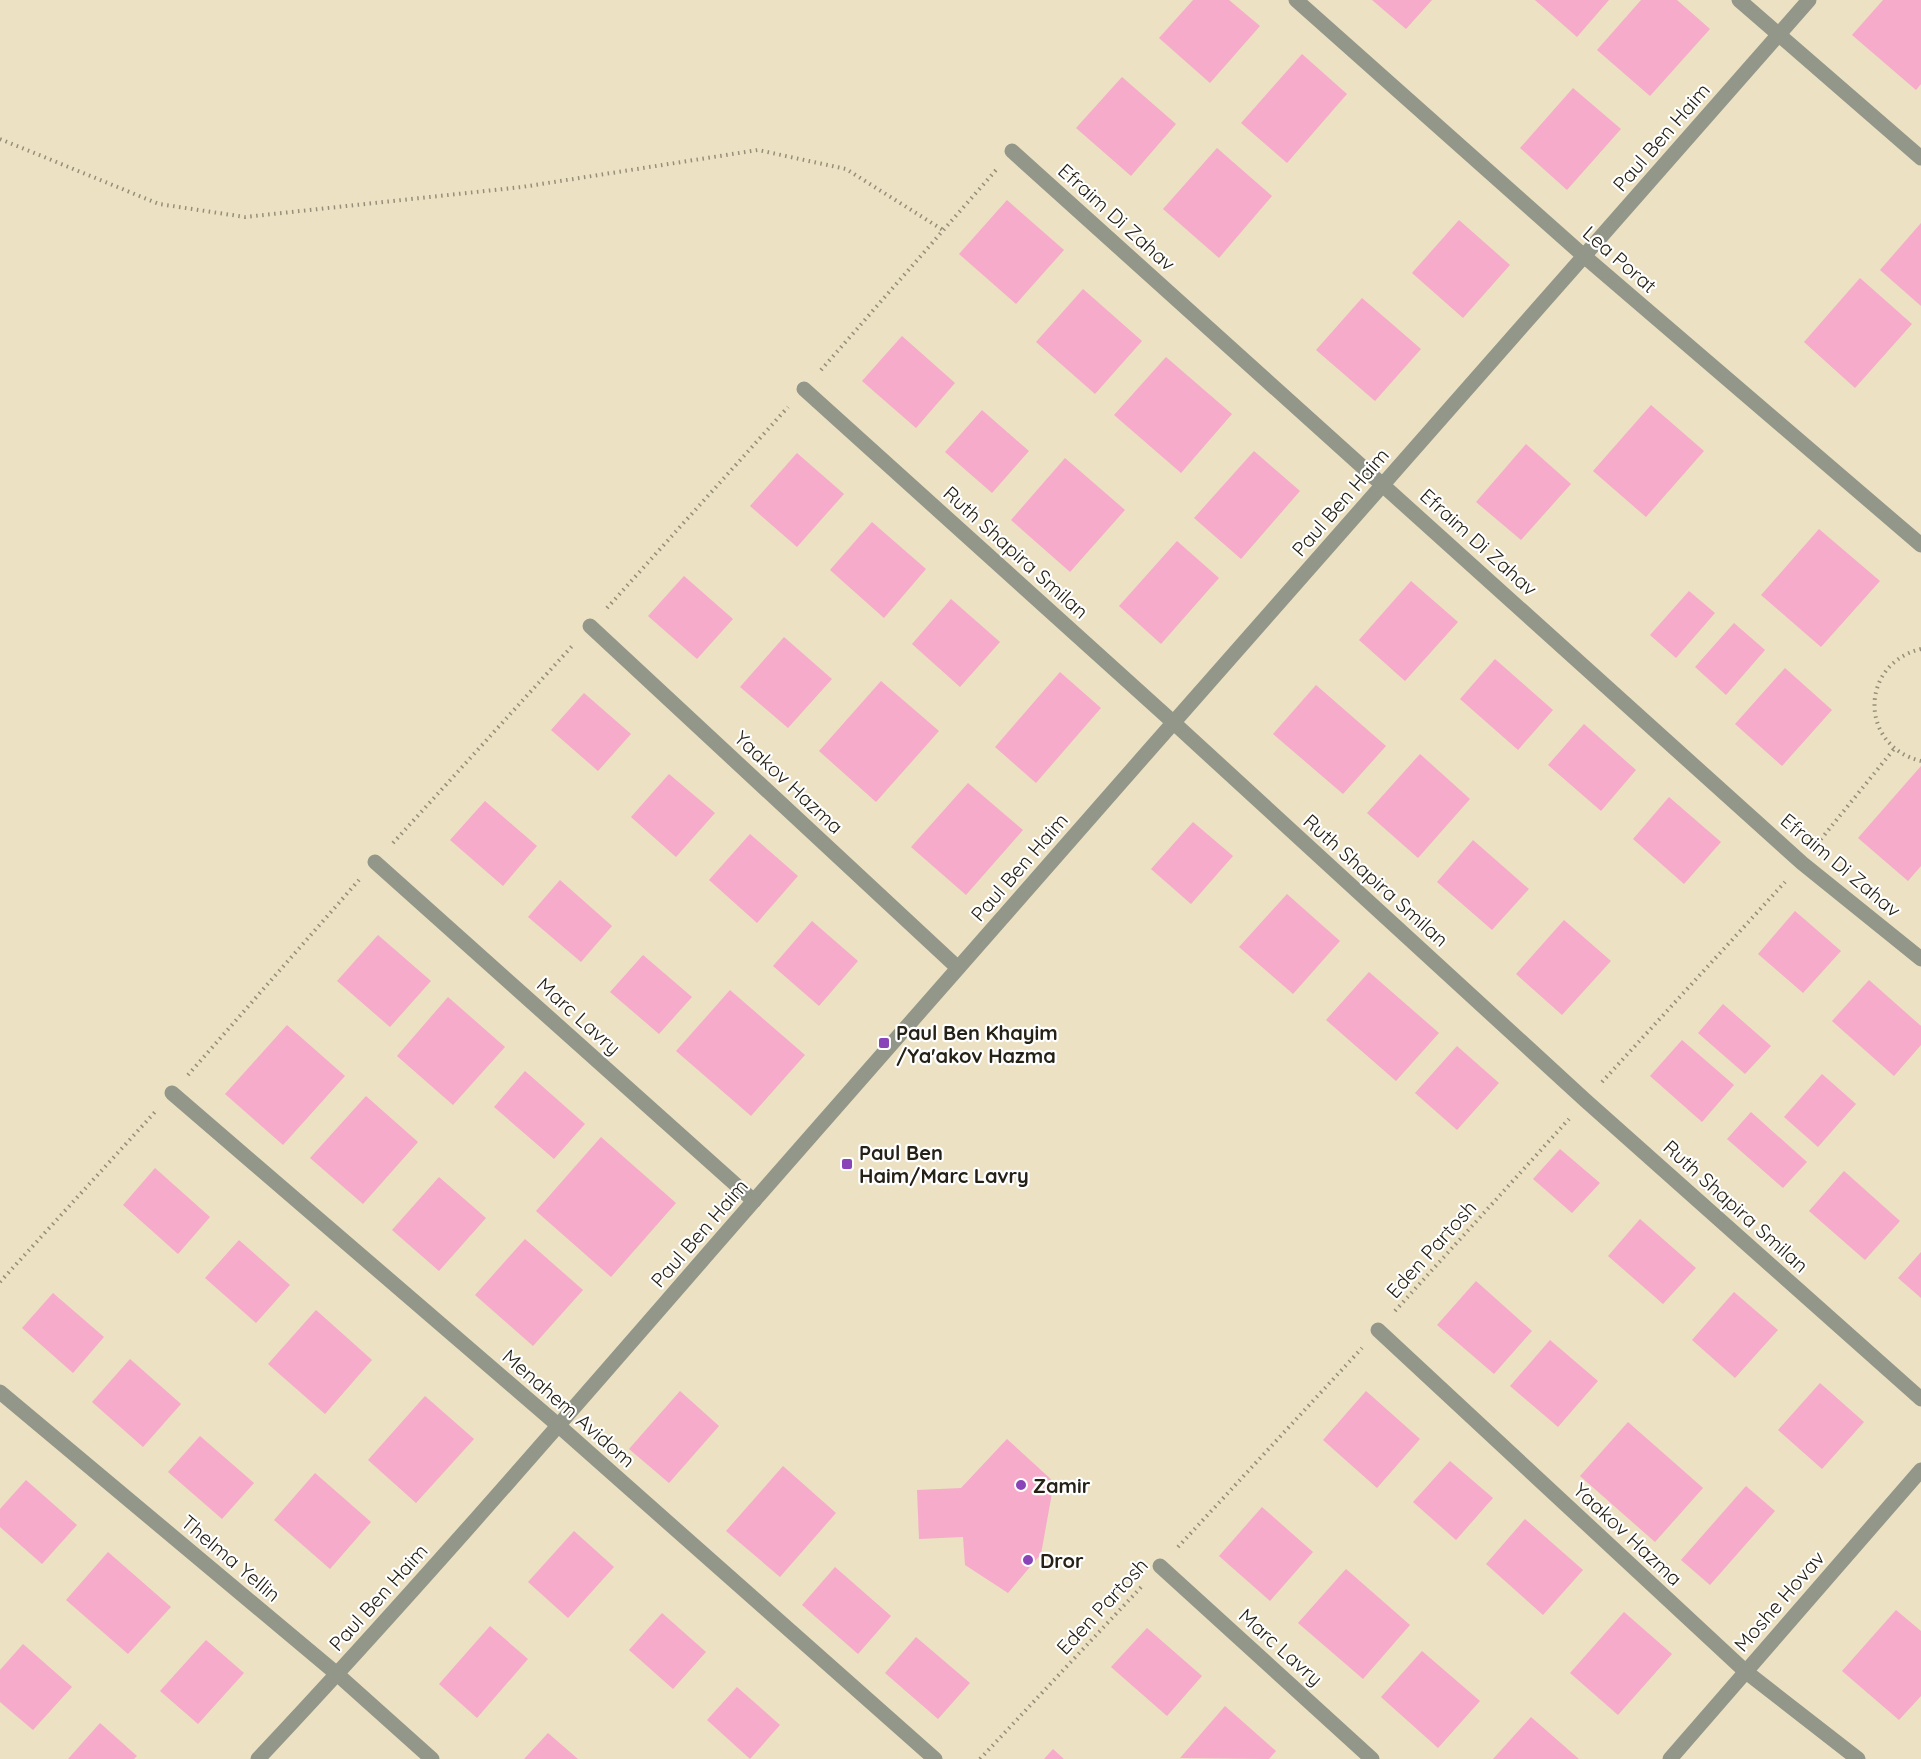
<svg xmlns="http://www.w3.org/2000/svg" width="1921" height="1759" font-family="Quicksand,sans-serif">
<rect width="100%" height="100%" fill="#ece1c3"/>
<g fill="#f6abca">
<path d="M 1193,0 L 1229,0 L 1260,26 L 1210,83 L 1159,38 Z"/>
<path d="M 1372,0 L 1432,0 L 1406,29 Z"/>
<path d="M 1535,0 L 1609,0 L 1577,37 Z"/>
<path d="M 1641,0 L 1677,0 L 1710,29 L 1650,96 L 1597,50 Z"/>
<path d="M 1883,0 L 1921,0 L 1921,84 L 1916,90 L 1852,35 Z"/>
<path d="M 1302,54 L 1347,94 L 1287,163 L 1241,123 Z"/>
<path d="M 1122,77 L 1176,124 L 1131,176 L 1076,128 Z"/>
<path d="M 1573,88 L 1621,129 L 1567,190 L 1520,148 Z"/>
<path d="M 1217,148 L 1272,196 L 1219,258 L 1163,209 Z"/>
<path d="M 1007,200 L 1064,250 L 1016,304 L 959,254 Z"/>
<path d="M 1459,220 L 1510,265 L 1463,318 L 1412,273 Z"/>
<path d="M 1921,223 L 1921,306 L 1880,270 Z"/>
<path d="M 1860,278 L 1912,324 L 1855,388 L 1804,342 Z"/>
<path d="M 1083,289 L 1142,341 L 1095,394 L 1036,342 Z"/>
<path d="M 1362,298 L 1421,349 L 1375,401 L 1316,350 Z"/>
<path d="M 902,336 L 955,383 L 916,428 L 862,381 Z"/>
<path d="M 1166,357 L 1232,414 L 1181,473 L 1114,415 Z"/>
<path d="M 1651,405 L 1704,451 L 1646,517 L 1593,471 Z"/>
<path d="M 982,410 L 1029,451 L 992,493 L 945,452 Z"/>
<path d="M 1526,444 L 1571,484 L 1521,540 L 1476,502 Z"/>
<path d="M 1254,451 L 1300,491 L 1241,559 L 1194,518 Z"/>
<path d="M 797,453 L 844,494 L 797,547 L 750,506 Z"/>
<path d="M 1065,458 L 1125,510 L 1070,572 L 1011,520 Z"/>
<path d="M 872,522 L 926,569 L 884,618 L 830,570 Z"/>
<path d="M 1819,529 L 1880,581 L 1821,647 L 1761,595 Z"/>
<path d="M 1177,541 L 1219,578 L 1161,644 L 1119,606 Z"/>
<path d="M 684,576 L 733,619 L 697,659 L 648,616 Z"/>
<path d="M 1411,581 L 1458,622 L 1405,681 L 1359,640 Z"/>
<path d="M 1689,591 L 1715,613 L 1676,658 L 1650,635 Z"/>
<path d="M 951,599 L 1000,642 L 960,687 L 912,644 Z"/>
<path d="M 1734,623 L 1765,650 L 1726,695 L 1695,667 Z"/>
<path d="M 784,637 L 832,679 L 788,728 L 740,687 Z"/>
<path d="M 1495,659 L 1553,710 L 1518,750 L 1460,699 Z"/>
<path d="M 1785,668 L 1832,710 L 1782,766 L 1735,724 Z"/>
<path d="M 1060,672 L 1101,708 L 1036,783 L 995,747 Z"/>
<path d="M 881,681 L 939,731 L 876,802 L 819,751 Z"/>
<path d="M 1316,685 L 1386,746 L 1343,794 L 1273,734 Z"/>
<path d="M 584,693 L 631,734 L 598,771 L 551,730 Z"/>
<path d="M 1584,724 L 1636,770 L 1601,811 L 1548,765 Z"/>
<path d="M 1420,754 L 1470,799 L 1418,858 L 1367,813 Z"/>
<path d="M 1921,766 L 1921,866 L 1908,881 L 1858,838 Z"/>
<path d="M 669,774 L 715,813 L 676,857 L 631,817 Z"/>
<path d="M 968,783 L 1023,830 L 966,895 L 911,847 Z"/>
<path d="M 1669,797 L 1721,842 L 1684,884 L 1633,839 Z"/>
<path d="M 485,801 L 537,846 L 503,886 L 450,840 Z"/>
<path d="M 1193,822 L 1233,856 L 1191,904 L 1151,869 Z"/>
<path d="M 750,834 L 798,876 L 757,923 L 709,880 Z"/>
<path d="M 1473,840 L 1529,889 L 1492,930 L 1437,882 Z"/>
<path d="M 560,880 L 612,926 L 581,962 L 528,917 Z"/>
<path d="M 1287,894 L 1340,941 L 1293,994 L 1239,947 Z"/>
<path d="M 1795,911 L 1841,951 L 1803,993 L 1758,954 Z"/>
<path d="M 1564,920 L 1611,961 L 1562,1015 L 1516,974 Z"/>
<path d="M 812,921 L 858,961 L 819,1006 L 773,966 Z"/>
<path d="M 378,935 L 431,981 L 390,1027 L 337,981 Z"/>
<path d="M 643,955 L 692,997 L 659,1034 L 610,992 Z"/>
<path d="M 1369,972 L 1439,1033 L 1396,1081 L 1326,1020 Z"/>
<path d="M 1869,980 L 1921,1026 L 1921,1045 L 1894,1076 L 1832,1021 Z"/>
<path d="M 730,990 L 805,1055 L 751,1116 L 676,1051 Z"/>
<path d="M 448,997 L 505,1047 L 453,1105 L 397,1056 Z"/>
<path d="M 1723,1004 L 1771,1046 L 1745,1074 L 1698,1033 Z"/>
<path d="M 287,1025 L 345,1076 L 283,1145 L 225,1094 Z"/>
<path d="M 1682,1040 L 1734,1085 L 1702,1122 L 1650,1076 Z"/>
<path d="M 1457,1046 L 1499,1083 L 1457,1130 L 1415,1093 Z"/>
<path d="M 525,1071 L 585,1124 L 554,1159 L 494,1107 Z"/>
<path d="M 1822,1074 L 1856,1104 L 1818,1147 L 1784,1117 Z"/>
<path d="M 366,1096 L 418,1142 L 363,1204 L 310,1158 Z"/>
<path d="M 1751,1112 L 1807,1162 L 1783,1188 L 1727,1139 Z"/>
<path d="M 601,1137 L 676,1203 L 611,1277 L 536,1211 Z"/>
<path d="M 1560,1149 L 1600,1183 L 1572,1213 L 1533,1179 Z"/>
<path d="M 155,1168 L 210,1217 L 178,1254 L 123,1205 Z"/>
<path d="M 1844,1171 L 1900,1221 L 1865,1260 L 1809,1211 Z"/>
<path d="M 439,1177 L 486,1218 L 439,1271 L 392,1230 Z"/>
<path d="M 1640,1219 L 1696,1268 L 1663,1304 L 1608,1256 Z"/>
<path d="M 525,1239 L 583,1290 L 533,1346 L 475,1295 Z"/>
<path d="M 239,1240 L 290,1285 L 256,1323 L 205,1278 Z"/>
<path d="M 1921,1252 L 1921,1298 L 1898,1278 Z"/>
<path d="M 1476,1281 L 1532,1331 L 1494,1374 L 1437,1325 Z"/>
<path d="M 1734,1292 L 1778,1330 L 1735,1378 L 1692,1340 Z"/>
<path d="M 53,1293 L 104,1337 L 73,1373 L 22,1328 Z"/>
<path d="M 316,1310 L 372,1360 L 325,1414 L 268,1364 Z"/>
<path d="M 1550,1340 L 1598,1381 L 1558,1427 L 1510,1386 Z"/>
<path d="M 130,1359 L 181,1404 L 143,1447 L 92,1402 Z"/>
<path d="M 1820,1383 L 1864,1422 L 1822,1469 L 1778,1430 Z"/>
<path d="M 680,1391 L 719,1426 L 669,1483 L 629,1449 Z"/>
<path d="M 1366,1391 L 1420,1439 L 1377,1488 L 1323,1440 Z"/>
<path d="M 425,1396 L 474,1439 L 416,1503 L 368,1460 Z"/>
<path d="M 1628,1422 L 1703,1488 L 1655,1542 L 1580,1476 Z"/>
<path d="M 200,1436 L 254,1483 L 222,1519 L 168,1472 Z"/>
<path d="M 1007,1439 L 1054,1482 L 1041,1554 L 1008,1593 L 965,1565 L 963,1537 L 919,1539 L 917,1490 L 961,1488 Z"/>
<path d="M 1450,1461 L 1493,1498 L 1456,1540 L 1413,1502 Z"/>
<path d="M 783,1466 L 836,1513 L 780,1577 L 726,1531 Z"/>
<path d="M 315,1473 L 371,1522 L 330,1569 L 274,1520 Z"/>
<path d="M 26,1480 L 77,1525 L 42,1564 L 0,1527 L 0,1509 Z"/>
<path d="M 1746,1486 L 1775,1511 L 1710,1585 L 1681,1560 Z"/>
<path d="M 1262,1507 L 1313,1552 L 1270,1601 L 1219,1556 Z"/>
<path d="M 1525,1519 L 1583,1570 L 1543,1615 L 1486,1564 Z"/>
<path d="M 574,1531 L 614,1567 L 568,1618 L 528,1582 Z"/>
<path d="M 108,1552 L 171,1607 L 128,1654 L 66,1600 Z"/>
<path d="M 835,1567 L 891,1616 L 858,1654 L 802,1605 Z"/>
<path d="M 1346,1569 L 1410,1625 L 1363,1679 L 1298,1623 Z"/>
<path d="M 1896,1610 L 1921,1631 L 1921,1696 L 1899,1720 L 1842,1671 Z"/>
<path d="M 1624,1612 L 1672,1654 L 1618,1715 L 1570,1673 Z"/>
<path d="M 662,1613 L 706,1652 L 673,1689 L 629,1650 Z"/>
<path d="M 490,1626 L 528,1659 L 477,1718 L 439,1684 Z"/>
<path d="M 1147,1628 L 1202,1676 L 1167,1716 L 1111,1667 Z"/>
<path d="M 916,1637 L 970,1683 L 938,1719 L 885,1673 Z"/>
<path d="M 206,1640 L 244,1673 L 198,1724 L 160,1691 Z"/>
<path d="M 23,1644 L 72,1687 L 33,1730 L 0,1702 L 0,1670 Z"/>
<path d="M 1422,1651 L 1480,1701 L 1438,1748 L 1381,1697 Z"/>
<path d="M 737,1687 L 780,1725 L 750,1759 L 707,1720 Z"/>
<path d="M 1225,1706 L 1276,1751 L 1269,1759 L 1180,1758 Z"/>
<path d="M 1531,1717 L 1579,1759 L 1493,1759 Z"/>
<path d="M 100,1723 L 137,1756 L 134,1759 L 68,1759 Z"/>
<path d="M 548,1733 L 578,1759 L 524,1759 Z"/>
<path d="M 1053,1749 L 1064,1759 L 1044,1759 Z"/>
</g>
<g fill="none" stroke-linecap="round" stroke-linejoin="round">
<g stroke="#968e78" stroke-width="4" stroke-dasharray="1.5 4.5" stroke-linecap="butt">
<path d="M 0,139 L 159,204 L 245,217 L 522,187 L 758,150 L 846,169 L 943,230"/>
<path d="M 821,370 L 996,170"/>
<path d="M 607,608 L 788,407"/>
<path d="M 1921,649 C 1859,664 1859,746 1921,761"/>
<path d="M 393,843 L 573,645"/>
<path d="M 1817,844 L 1894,749"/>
<path d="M 188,1075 L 359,880"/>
<path d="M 1602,1082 L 1785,882"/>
<path d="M 0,1282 L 155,1112"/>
<path d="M 1395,1311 L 1569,1119"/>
<path d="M 1178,1547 L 1362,1348"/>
<path d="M 980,1759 L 1144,1584"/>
</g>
<g stroke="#93978a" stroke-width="15">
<path d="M 1296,0 L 1584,256 L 1809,0"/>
<path d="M 1739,0 L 1921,158"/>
<path d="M 1012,151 L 1802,863 L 1921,959"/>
<path d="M 804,389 L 1174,723 L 1585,1100 L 1921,1399"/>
<path d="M 590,626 L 958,968"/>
<path d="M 375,862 L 754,1201"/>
<path d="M 172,1093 L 559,1426 L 935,1759"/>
<path d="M 1378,1330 L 1745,1671 L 1858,1759"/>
<path d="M 0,1392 L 337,1674 L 432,1759"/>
<path d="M 1160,1566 L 1372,1759"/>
</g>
<g stroke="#93978a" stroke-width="15">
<path d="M 258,1759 C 430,1576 594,1384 760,1194 C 1034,881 1309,568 1584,256 L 1921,545"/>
<path d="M 1670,1759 L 1921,1470"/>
</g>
</g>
<g fill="#8945b8" stroke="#fff" stroke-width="2">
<rect x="878" y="1037" width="12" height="12" rx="3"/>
<rect x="841" y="1158" width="12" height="12" rx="3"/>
<circle cx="1021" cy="1485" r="6"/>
<circle cx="1028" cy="1560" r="6"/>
</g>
<g text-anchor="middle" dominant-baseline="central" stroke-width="4.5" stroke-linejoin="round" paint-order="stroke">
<g font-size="20" fill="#252116" stroke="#fff">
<text transform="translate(1661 137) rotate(-49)">Paul Ben Haim</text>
<text transform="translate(1117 217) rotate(42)">Efraim Di Zahav</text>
<text transform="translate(1620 259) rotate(41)">Lea Porat</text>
<text transform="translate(1340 502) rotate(-49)">Paul Ben Haim</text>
<text transform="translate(1479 542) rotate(42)">Efraim Di Zahav</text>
<text transform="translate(1016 552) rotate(42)">Ruth Shapira Smilan</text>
<text transform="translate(789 782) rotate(43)">Yaakov Hazma</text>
<text transform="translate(1841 865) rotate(40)">Efraim Di Zahav</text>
<text transform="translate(1019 867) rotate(-49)">Paul Ben Haim</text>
<text transform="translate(1376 880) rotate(42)">Ruth Shapira Smilan</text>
<text transform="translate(579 1016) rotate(42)">Marc Lavry</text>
<text transform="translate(1736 1206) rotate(42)">Ruth Shapira Smilan</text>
<text transform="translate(699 1233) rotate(-49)">Paul Ben Haim</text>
<text transform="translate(1431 1249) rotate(-48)">Eden Partosh</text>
<text transform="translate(569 1408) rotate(41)">Menahem Avidom</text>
<text transform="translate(1628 1534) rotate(43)">Yaakov Hazma</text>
<text transform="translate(231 1558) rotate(40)">Thelma Yellin</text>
<text transform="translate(378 1597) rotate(-48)">Paul Ben Haim</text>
<text transform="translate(1779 1601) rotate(-49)">Moshe Hovav</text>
<text transform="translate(1102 1606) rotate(-47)">Eden Partosh</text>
<text transform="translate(1281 1647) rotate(42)">Marc Lavry</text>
</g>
<g font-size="20" font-weight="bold" fill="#252116" stroke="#fff" text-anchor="start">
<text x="896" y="1032">Paul Ben Khayim<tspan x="896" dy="23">/Ya'akov Hazma</tspan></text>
<text x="859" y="1152">Paul Ben<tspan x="859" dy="23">Haim/Marc Lavry</tspan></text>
<text x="1033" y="1485">Zamir</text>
<text x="1040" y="1560">Dror</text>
</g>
</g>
</svg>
